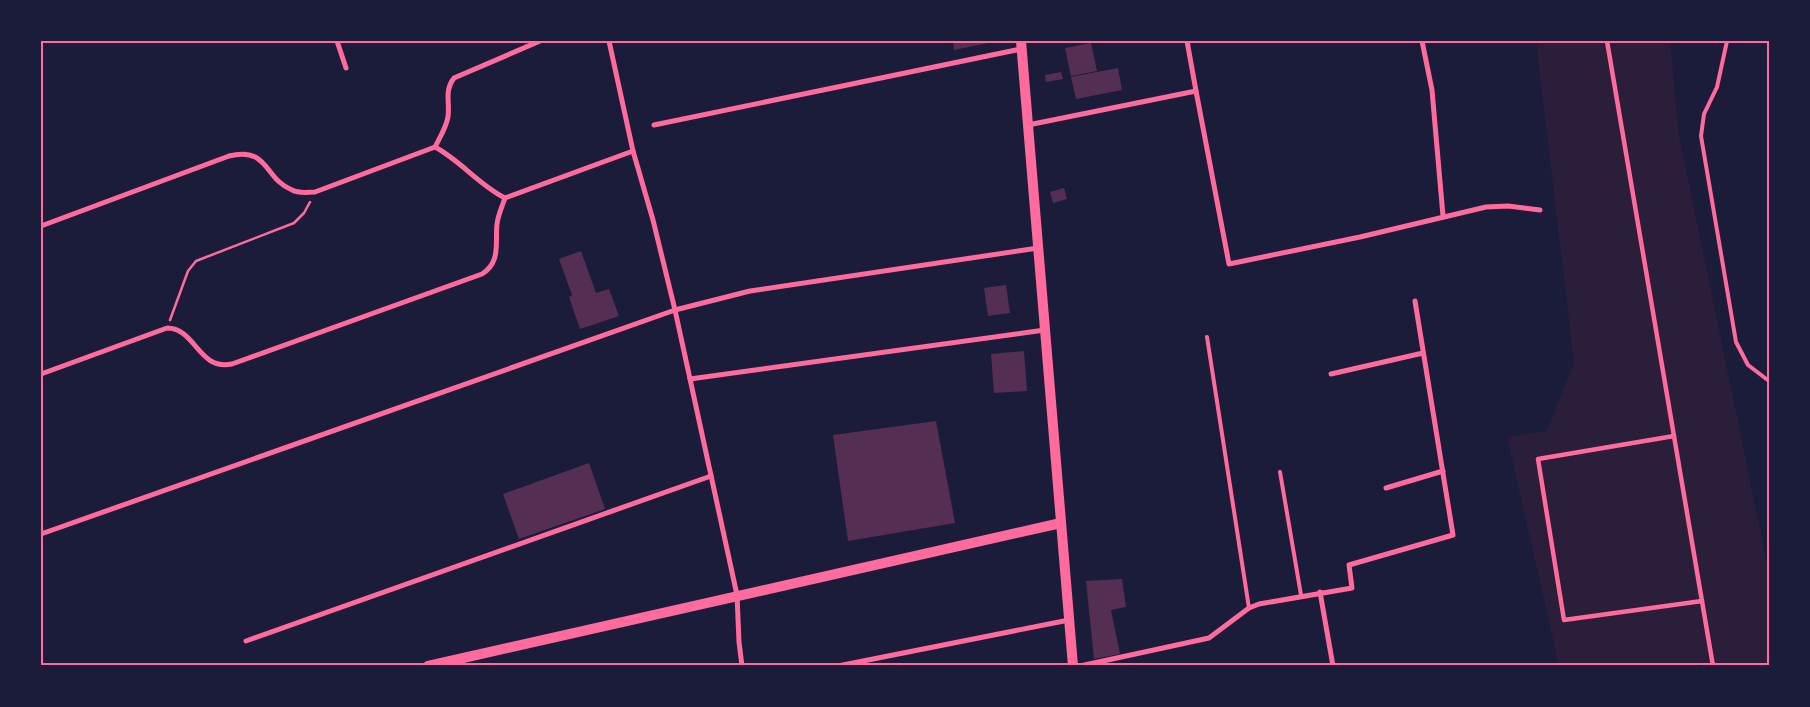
<svg xmlns="http://www.w3.org/2000/svg" width="1810" height="707" font-family="'Work Sans',sans-serif">
<rect width="100%" height="100%" fill="#1b1b3a"/>
<path fill="#2a1e3b" d="M 1536,41 L 1670,41 L 1679,136 L 1769,572 L 1769,666 L 1559,666 L 1507,437 L 1547,431 L 1574,363 Z"/>
<g fill="#542f53">
<path d="M 953,41 L 993,41 L 993,42 L 954,50 Z"/>
<path d="M 1091,43 L 1097,71 L 1071,76 L 1065,48 Z"/>
<path d="M 1118,68 L 1122,90 L 1076,99 L 1071,77 Z"/>
<path d="M 1061,72 L 1063,79 L 1046,82 L 1045,75 Z"/>
<path d="M 1064,188 L 1067,199 L 1053,203 L 1050,192 Z"/>
<path d="M 581,251 L 596,293 L 609,289 L 619,316 L 580,329 L 569,297 L 572,295 L 559,259 Z"/>
<path d="M 1006,285 L 1010,313 L 988,316 L 984,288 Z"/>
<path d="M 1024,351 L 1027,391 L 994,393 L 991,354 Z"/>
<path d="M 936,421 L 955,523 L 848,541 L 833,435 Z"/>
<path d="M 589,463 L 605,509 L 519,539 L 503,494 Z"/>
<path d="M 1122,579 L 1126,607 L 1111,610 L 1120,654 L 1094,659 L 1086,581 Z"/>
</g>
<g fill="none" stroke-linecap="round" stroke-linejoin="round">
<path stroke="#ff6b9d" stroke-width="2.5" d="M 170,320 L 188,271 L 196,261 L 294,223 L 304,213 L 310,202"/>
<g stroke="#ff6b9d" stroke-width="4">
<path d="M 1727,41 L 1717,87 L 1704,114 L 1701,136 L 1736,342 L 1748,365 L 1769,381"/>
<path d="M 1207,337 L 1249,608"/>
<path d="M 1280,472 L 1301,595"/>
</g>
<g stroke="#ff6b9d" stroke-width="4.5">
<path d="M 1607,41 L 1713,666"/>
<path d="M 1674,436 L 1538,459 L 1564,620 L 1702,601"/>
</g>
<g stroke="#ff6b9d" stroke-width="5">
<path d="M 337,41 L 346,68"/>
<path d="M 609,41 L 633,151 L 653,220 L 675,310 L 737,595 L 739,642 L 742,666"/>
<path d="M 1187,41 L 1196,91"/>
<path d="M 1422,41 L 1432,90 L 1443,216"/>
<path d="M 654,125 L 1021,49"/>
<path d="M 1028,125 L 1196,91 L 1229,264 L 1360,237 L 1486,207 L 1508,206 L 1540,210"/>
<path d="M 435,147 C 440,137 446,128 448,117 C 450,101 444,91 454,78 L 540,41"/>
<path d="M 41,226 L 229,156 C 269,146 264,179 292,190 C 300,194 307,192 315,192 L 435,147 C 461,161 479,185 505,198 L 633,151"/>
<path d="M 41,374 L 167,328 C 196,328 198,371 232,364 L 482,274 C 501,262 495,244 497,224 C 498,215 502,207 505,198"/>
<path d="M 1331,374 L 1423,353"/>
<path d="M 690,379 L 1045,330"/>
<path d="M 1386,488 L 1443,471"/>
<path d="M 41,534 L 675,310 L 750,291 L 1038,248"/>
<path d="M 1320,592 L 1333,666"/>
<path d="M 246,641 L 711,476"/>
<path d="M 838,666 L 1069,620"/>
<path d="M 1080,666 L 1209,638 L 1249,608 L 1259,604 L 1352,588 L 1349,565 L 1453,535 L 1415,301"/>
</g>
<g stroke="#ff6b9d" stroke-width="10">
<path d="M 1021,41 L 1073,666"/>
<path d="M 428,666 L 1061,523"/>
</g>
</g>
<rect width="1810" height="707" fill="none" stroke="#1b1b3a" stroke-width="85"/>
<rect x="42" y="42" width="1726" height="622" fill="none" stroke="#ff6b9d" stroke-width="2"/>
</svg>
